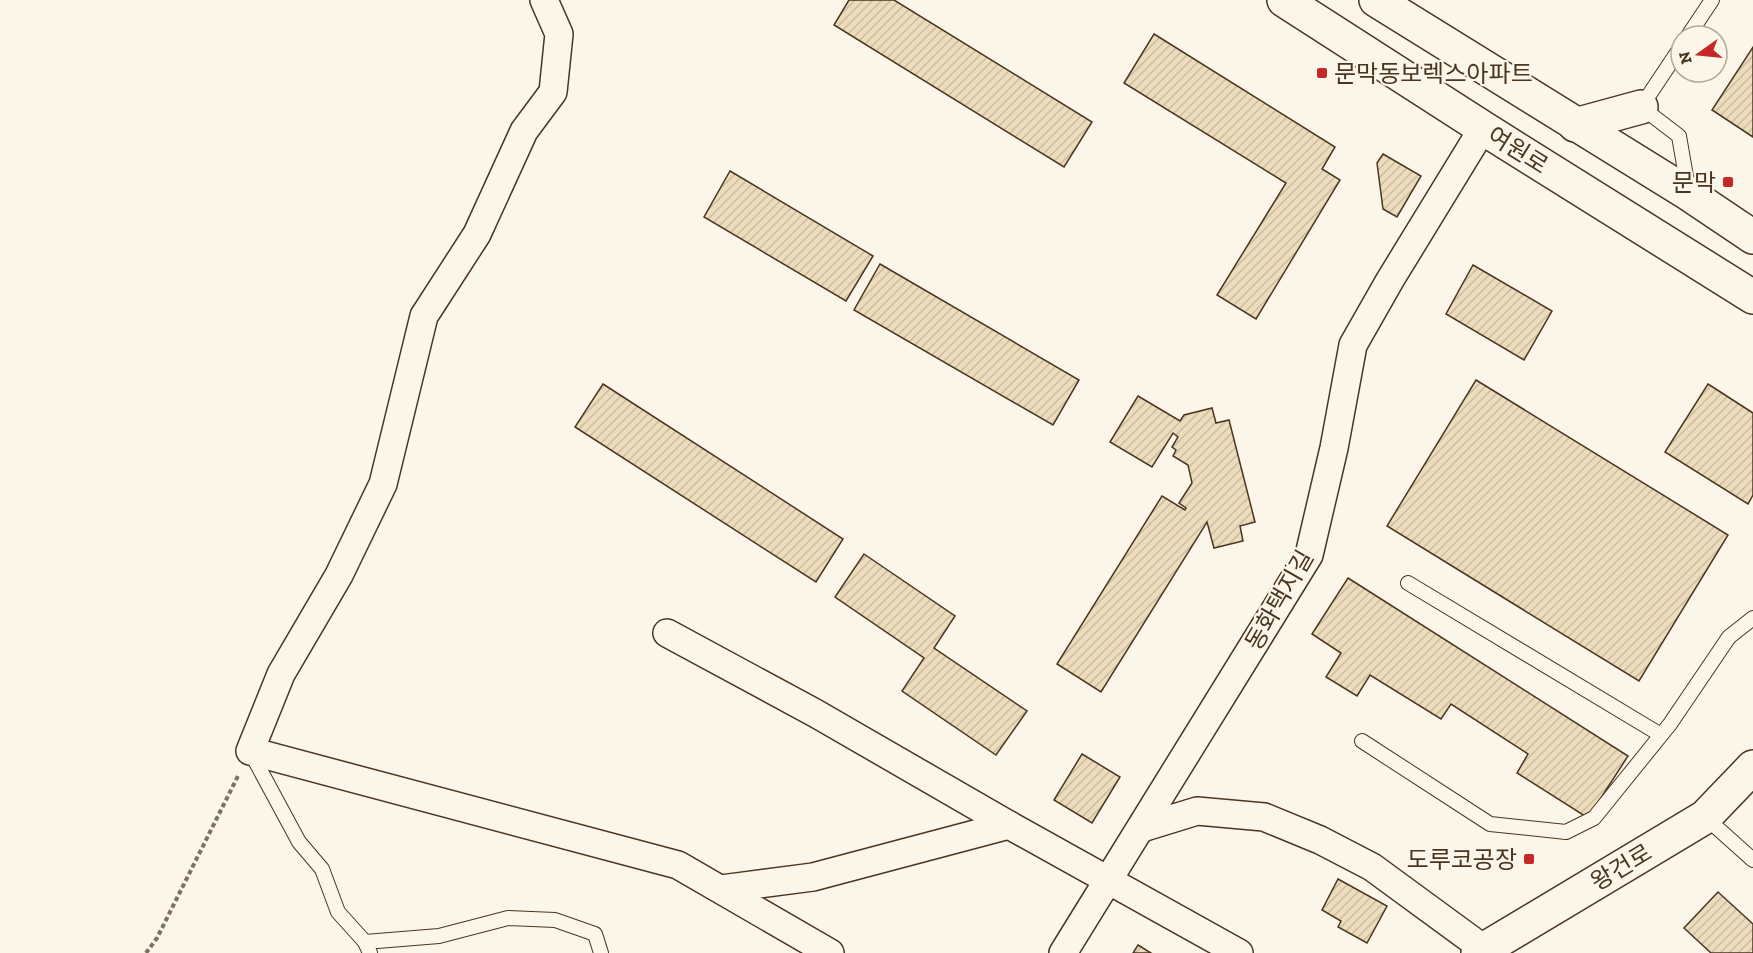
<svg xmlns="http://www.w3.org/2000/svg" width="1753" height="953" font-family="'Zilla Slab','Noto Sans KR',serif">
<defs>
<pattern id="building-hatch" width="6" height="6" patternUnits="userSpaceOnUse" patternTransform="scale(1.5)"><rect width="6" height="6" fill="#ecdcbc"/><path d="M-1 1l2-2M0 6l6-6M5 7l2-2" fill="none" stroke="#ccbda1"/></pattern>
</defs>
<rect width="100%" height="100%" fill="#fbf6e9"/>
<g fill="url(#building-hatch)" stroke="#4a3520" stroke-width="1.5">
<path d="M 849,0 L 894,0 L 1092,122 L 1064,167 L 834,25 Z"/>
<path d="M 1154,34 L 1335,147 L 1322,169 L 1340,180 L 1256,319 L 1217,295 L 1286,183 L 1124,83 Z"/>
<path d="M 1753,47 L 1753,137 L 1712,110 Z"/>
<path d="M 1383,154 L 1421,176 L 1397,217 L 1383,209 L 1377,163 Z"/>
<path d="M 730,171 L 873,256 L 846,301 L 704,217 Z"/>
<path d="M 880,264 L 1079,380 L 1053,425 L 854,310 Z"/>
<path d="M 1473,265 L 1552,311 L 1524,360 L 1446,314 Z"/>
<path d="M 1476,380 L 1728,535 L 1639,681 L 1387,526 Z"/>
<path d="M 603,384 L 843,539 L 816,582 L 575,427 Z"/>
<path d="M 1708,384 L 1753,413 L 1753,495 L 1748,504 L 1665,452 Z"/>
<path d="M 1138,396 L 1180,421 L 1184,415 L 1212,408 L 1216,423 L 1229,420 L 1255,522 L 1240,526 L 1243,541 L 1214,548 L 1207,522 L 1101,692 L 1057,664 L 1162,496 L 1185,510 L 1186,508 L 1179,503 L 1192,483 L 1188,465 L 1173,456 L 1176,450 L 1172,447 L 1178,437 L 1173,433 L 1152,467 L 1110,442 Z"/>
<path d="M 864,554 L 955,616 L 934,648 L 1027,711 L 996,755 L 902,691 L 924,658 L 835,597 Z"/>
<path d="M 1348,578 L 1628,756 L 1588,818 L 1517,773 L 1528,754 L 1451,704 L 1441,719 L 1370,675 L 1357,696 L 1326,677 L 1341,653 L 1312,634 Z"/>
<path d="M 1082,754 L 1120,777 L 1092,823 L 1054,800 Z"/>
<path d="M 1338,879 L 1387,906 L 1367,943 L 1338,927 L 1341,921 L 1322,910 Z"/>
<path d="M 1718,892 L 1753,924 L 1753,953 L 1711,953 L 1684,928 Z"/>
<path d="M 1138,945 L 1151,953 L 1133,953 Z"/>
</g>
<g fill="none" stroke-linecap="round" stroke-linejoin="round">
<defs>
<g id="service">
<path d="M 1688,36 L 1712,0"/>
<path d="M 1681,47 L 1641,107 L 1679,136 L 1688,188"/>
<path d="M 1408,583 L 1661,735"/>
<path d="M 1362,741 L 1490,824 L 1566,832 L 1594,818 L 1670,724 L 1729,637 L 1753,618"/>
<path d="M 251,753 L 299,842 L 322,869 L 338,912 L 365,942 L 370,953"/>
<path d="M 1705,817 L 1753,860"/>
<path d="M 365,942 L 439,936 L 508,918 L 555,920 L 595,934 L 601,953"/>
</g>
<g id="minor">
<path d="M 544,0 L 559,34 L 553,92 L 524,131 L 477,234 L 424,316 L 383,484 L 339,575 L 281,674 L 250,751 L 678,865 L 830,953"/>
<path d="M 667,633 L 815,713 L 1009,825 L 1239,953"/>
<path d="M 1142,828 L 1197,811 L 1264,817 L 1320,840 L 1372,867 L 1484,949"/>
<path d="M 721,889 L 813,877 L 1009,825"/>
<path d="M 1063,953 L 1309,555 L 1334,448 L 1353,345 L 1390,280 L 1483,128"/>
</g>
<path id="tertiary" d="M 1478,953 L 1705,817 L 1753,767"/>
<g id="trunk">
<path d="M 1284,0 L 1483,128 L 1753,297"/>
<path d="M 1376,0 L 1689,194 L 1753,237"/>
<path d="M 1575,125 L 1641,107"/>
</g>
</defs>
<use href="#service" stroke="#4a3520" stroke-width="16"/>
<use href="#minor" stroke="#4a3520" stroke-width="30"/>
<use href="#tertiary" stroke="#4a3520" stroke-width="36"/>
<use href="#trunk" stroke="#4a3520" stroke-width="36"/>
<path stroke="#7f6f5c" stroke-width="4" stroke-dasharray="4.5 3" stroke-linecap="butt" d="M 146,953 L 157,938 L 238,776"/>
<use href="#service" stroke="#fbf6e9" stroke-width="14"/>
<use href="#minor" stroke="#fbf6e9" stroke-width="27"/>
<use href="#tertiary" stroke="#fbf6e9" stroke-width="33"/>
<use href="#trunk" stroke="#fbf6e9" stroke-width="33"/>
</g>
<g fill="#c62828" stroke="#fbf6e9" stroke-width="2">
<rect x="1316" y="67" width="12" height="12" rx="3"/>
<rect x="1722" y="176" width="12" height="12" rx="3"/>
<rect x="1523" y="853" width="12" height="12" rx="3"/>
</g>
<g text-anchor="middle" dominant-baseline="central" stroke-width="4.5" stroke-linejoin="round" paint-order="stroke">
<g font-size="24" fill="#4a3520" stroke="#fbf6e9" text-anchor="end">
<text x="1334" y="73" text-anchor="start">문막동보렉스아파트</text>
<text x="1716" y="182">문막</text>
<text x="1517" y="859">도루코공장</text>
</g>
<g font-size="24" fill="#4a3520" stroke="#fbf6e9">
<text transform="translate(1518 150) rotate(32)">여원로</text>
<text transform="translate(1279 600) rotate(-60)">동화택지길</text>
<text transform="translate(1621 867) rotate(-31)">왕건로</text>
</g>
</g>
<g transform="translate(1699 54) rotate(255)"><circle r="28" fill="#fbf6e9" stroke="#b4a999" stroke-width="1.5"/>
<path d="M0-4.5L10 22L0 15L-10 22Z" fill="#c62828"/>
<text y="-9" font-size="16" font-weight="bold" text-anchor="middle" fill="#4a3520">N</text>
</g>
</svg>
